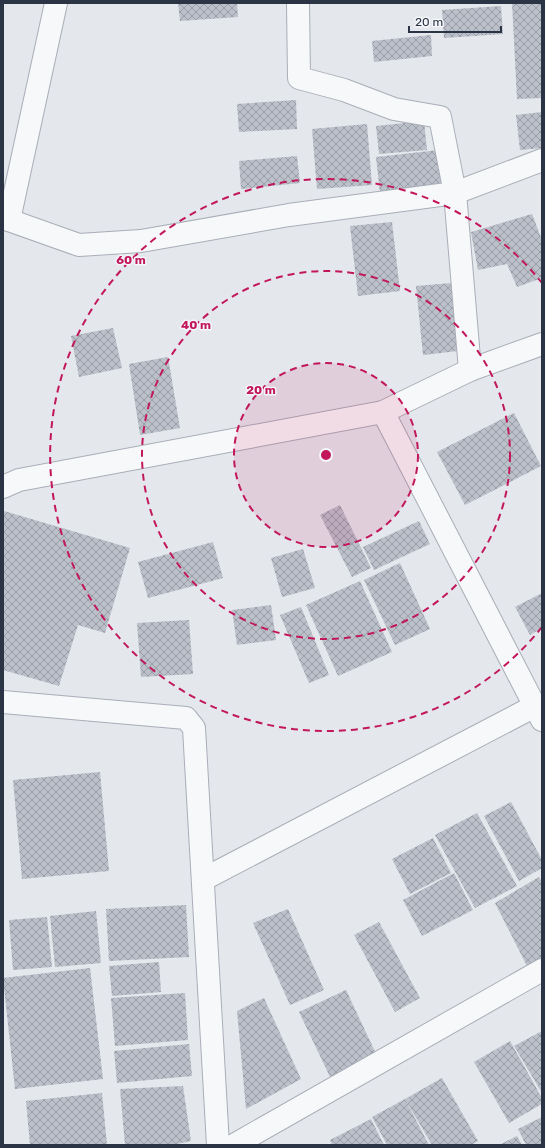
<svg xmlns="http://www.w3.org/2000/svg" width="545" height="1148" font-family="Rubik,sans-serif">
<defs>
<pattern id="building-cross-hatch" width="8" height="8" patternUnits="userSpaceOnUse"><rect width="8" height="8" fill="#bbc0ca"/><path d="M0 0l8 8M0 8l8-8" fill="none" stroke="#989da6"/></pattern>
</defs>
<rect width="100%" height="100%" fill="#e4e7ec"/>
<g fill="url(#building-cross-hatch)">
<path d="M 178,3 L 237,3 L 238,17 L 180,21 Z"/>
<path d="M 512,3 L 542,3 L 542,98 L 517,99 Z"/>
<path d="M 501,6 L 503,34 L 444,38 L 442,10 Z"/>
<path d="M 431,35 L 432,56 L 374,62 L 372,41 Z"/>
<path d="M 296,100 L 297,129 L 239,132 L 237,104 Z"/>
<path d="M 542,112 L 542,148 L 520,150 L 516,115 Z"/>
<path d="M 424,121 L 427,150 L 379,154 L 376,126 Z"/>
<path d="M 367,124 L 372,185 L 317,189 L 312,129 Z"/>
<path d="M 439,150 L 443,186 L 380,193 L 376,157 Z"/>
<path d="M 297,156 L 300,183 L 241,189 L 239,161 Z"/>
<path d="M 532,214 L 542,240 L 542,278 L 517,287 L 507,264 L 478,270 L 471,232 Z"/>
<path d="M 392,222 L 400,291 L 358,296 L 350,226 Z"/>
<path d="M 451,283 L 458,351 L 423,355 L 416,286 Z"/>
<path d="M 113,328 L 122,368 L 79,377 L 71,336 Z"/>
<path d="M 168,357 L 180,428 L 140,435 L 129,364 Z"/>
<path d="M 514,413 L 541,466 L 465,505 L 437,452 Z"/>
<path d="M 340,505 L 371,568 L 352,577 L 320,515 Z"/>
<path d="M 4,511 L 130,548 L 105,633 L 78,625 L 59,686 L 3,670 Z"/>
<path d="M 419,521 L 430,544 L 374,570 L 363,547 Z"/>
<path d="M 213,542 L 223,578 L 148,598 L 138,562 Z"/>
<path d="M 303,549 L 315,588 L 282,597 L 271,558 Z"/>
<path d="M 400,563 L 430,629 L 395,645 L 364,580 Z"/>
<path d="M 360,581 L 392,652 L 338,676 L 306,605 Z"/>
<path d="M 542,593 L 542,628 L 530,635 L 515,607 Z"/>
<path d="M 271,605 L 276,640 L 237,645 L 232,610 Z"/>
<path d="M 301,607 L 329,675 L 309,683 L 280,615 Z"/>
<path d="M 189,620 L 193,674 L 141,677 L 137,623 Z"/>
<path d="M 100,772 L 109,871 L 22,879 L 13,780 Z"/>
<path d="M 511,802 L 542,860 L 542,868 L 519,881 L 484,816 Z"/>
<path d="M 477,813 L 517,886 L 475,908 L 435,835 Z"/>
<path d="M 433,838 L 451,873 L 410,894 L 392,859 Z"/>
<path d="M 454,873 L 473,910 L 422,936 L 403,900 Z"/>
<path d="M 539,877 L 542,882 L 542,961 L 529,970 L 495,903 Z"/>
<path d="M 186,905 L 189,957 L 109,961 L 106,909 Z"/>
<path d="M 288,909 L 324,990 L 290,1005 L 253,923 Z"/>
<path d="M 96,911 L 101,963 L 55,967 L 50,916 Z"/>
<path d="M 47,917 L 52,967 L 13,970 L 9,920 Z"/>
<path d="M 379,922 L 420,998 L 395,1012 L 354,935 Z"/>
<path d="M 159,962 L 161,992 L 112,996 L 109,966 Z"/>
<path d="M 90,968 L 103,1079 L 15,1089 L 3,978 Z"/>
<path d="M 346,990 L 378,1058 L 332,1081 L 299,1012 Z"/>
<path d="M 185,993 L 188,1040 L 115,1046 L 111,998 Z"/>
<path d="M 264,998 L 301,1079 L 246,1109 L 237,1011 Z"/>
<path d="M 542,1031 L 542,1093 L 514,1046 Z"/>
<path d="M 510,1041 L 542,1098 L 542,1104 L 509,1123 L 474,1062 Z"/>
<path d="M 189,1044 L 192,1076 L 117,1083 L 114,1051 Z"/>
<path d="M 442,1078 L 478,1141 L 471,1145 L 432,1145 L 405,1099 Z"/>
<path d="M 183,1086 L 191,1141 L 172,1145 L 125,1145 L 120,1089 Z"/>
<path d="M 102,1093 L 107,1145 L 30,1145 L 26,1101 Z"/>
<path d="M 405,1099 L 429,1145 L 387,1145 L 372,1117 Z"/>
<path d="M 542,1117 L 542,1145 L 526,1145 L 518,1129 Z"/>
<path d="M 371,1119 L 384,1145 L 332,1145 L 330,1140 Z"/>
<path d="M 517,1136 L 522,1145 L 499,1145 Z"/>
</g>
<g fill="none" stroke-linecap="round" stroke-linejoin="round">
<defs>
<g id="minor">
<path d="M 3,218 L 79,245 L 141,241 L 289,215 L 455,193 L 440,117 L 394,109 L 344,90 L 299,78 L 298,3"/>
<path d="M 9,220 L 56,3"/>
<path d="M 470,370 L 455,193 L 542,160"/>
<path d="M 383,412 L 542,720"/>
<path d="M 3,487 L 19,480 L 383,412 L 470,370 L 542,344"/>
<path d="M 3,702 L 186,718 L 194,728 L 218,1145"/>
<path d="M 204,879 L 535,706"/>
<path d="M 234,1145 L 542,970"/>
</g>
</defs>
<use href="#minor" stroke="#a9aeb7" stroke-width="24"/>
<use href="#minor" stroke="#f7f8fa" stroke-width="22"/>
</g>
<circle cx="326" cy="455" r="92" fill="#c2185b" fill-opacity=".12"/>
<g fill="none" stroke="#c2185b" stroke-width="2" stroke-dasharray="7 5">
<circle cx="326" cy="455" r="92"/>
<circle cx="326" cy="455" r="184"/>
<path d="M542 627A276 276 0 1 1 542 283"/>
</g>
<circle cx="326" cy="455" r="6" fill="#c2185b" stroke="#f4f6f9" stroke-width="2"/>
<g font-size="12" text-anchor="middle" font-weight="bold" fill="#c2185b" stroke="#f4f6f9" stroke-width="3" stroke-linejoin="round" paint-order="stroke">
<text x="131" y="264">60 m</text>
<text x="196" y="329">40 m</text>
<text x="261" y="394">20 m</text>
</g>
<rect width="545" height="1148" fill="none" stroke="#2b3445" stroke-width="8"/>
<path d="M409 26v6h92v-6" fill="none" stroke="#2b3445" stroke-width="2"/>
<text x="415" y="26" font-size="12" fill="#2b3445" stroke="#f4f6f9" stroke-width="3" paint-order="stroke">20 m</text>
</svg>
